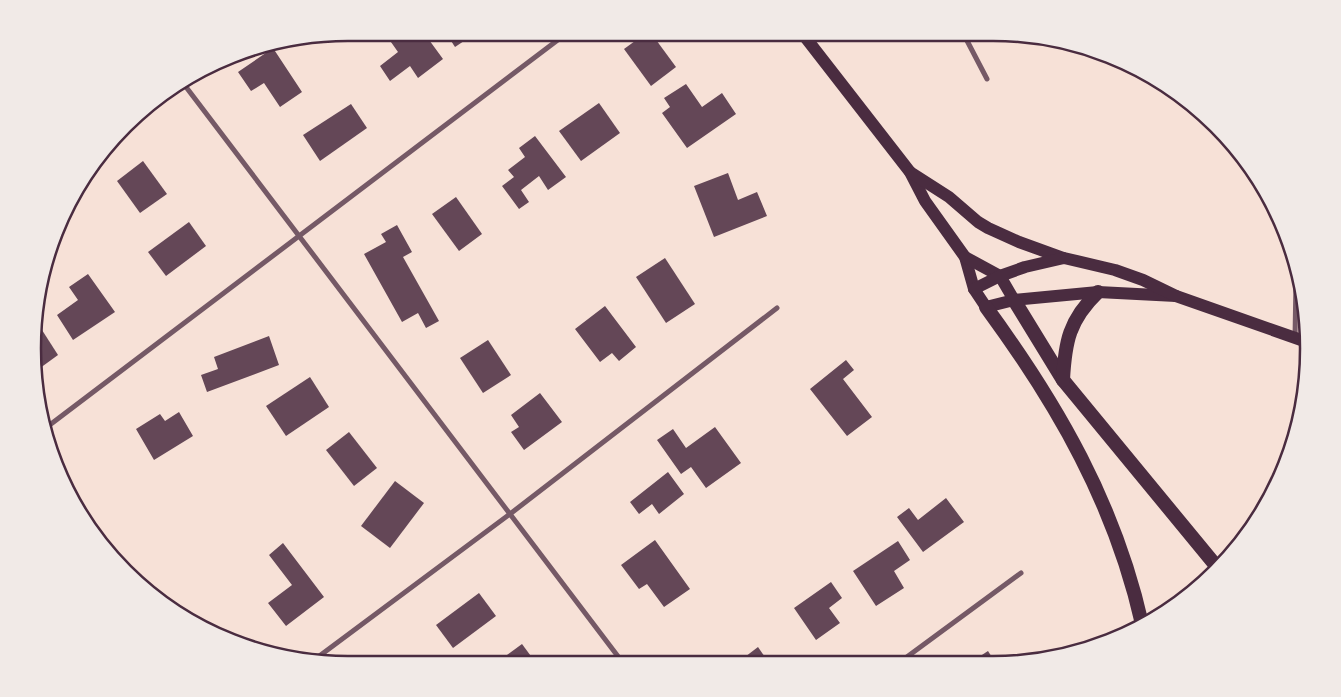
<svg xmlns="http://www.w3.org/2000/svg" width="1341" height="697" font-family="'Golos Text',sans-serif">
<rect width="100%" height="100%" fill="#f7e1d7"/>
<g fill="#644757">
<path d="M 388,33 L 424,33 L 443,59 L 418,78 L 410,66 L 390,81 L 380,66 L 398,52 L 386,35 Z"/>
<path d="M 446,33 L 476,33 L 455,47 Z"/>
<path d="M 646,33 L 651,33 L 676,67 L 651,86 L 624,49 Z"/>
<path d="M 273,48 L 302,92 L 280,107 L 264,83 L 251,91 L 238,72 Z"/>
<path d="M 686,84 L 702,107 L 722,93 L 736,114 L 687,148 L 662,113 L 670,107 L 664,98 Z"/>
<path d="M 599,103 L 620,133 L 581,161 L 559,131 Z"/>
<path d="M 351,104 L 367,128 L 320,161 L 303,135 Z"/>
<path d="M 535,136 L 566,177 L 548,190 L 539,176 L 521,190 L 529,202 L 519,209 L 502,186 L 514,177 L 508,170 L 525,157 L 519,148 Z"/>
<path d="M 143,161 L 167,194 L 140,213 L 117,181 Z"/>
<path d="M 728,173 L 738,200 L 757,192 L 767,216 L 714,237 L 694,186 Z"/>
<path d="M 456,197 L 482,234 L 459,251 L 432,214 Z"/>
<path d="M 189,222 L 206,246 L 166,276 L 148,252 Z"/>
<path d="M 397,225 L 412,252 L 403,257 L 439,321 L 426,328 L 418,313 L 402,322 L 364,254 L 386,242 L 381,234 Z"/>
<path d="M 665,258 L 695,304 L 666,323 L 636,277 Z"/>
<path d="M 88,274 L 115,312 L 73,340 L 57,315 L 78,300 L 69,287 Z"/>
<path d="M 605,306 L 636,347 L 619,361 L 612,353 L 600,362 L 575,329 Z"/>
<path d="M 42,330 L 58,355 L 36,371 L 37,334 Z"/>
<path d="M 269,336 L 279,365 L 207,392 L 201,375 L 218,369 L 214,357 Z"/>
<path d="M 488,340 L 511,375 L 483,393 L 460,358 Z"/>
<path d="M 846,360 L 854,370 L 843,379 L 872,417 L 847,436 L 810,389 Z"/>
<path d="M 310,377 L 329,407 L 286,436 L 266,406 Z"/>
<path d="M 540,393 L 562,422 L 524,450 L 511,432 L 519,427 L 511,415 Z"/>
<path d="M 179,412 L 193,436 L 154,460 L 136,429 L 160,414 L 165,421 Z"/>
<path d="M 715,427 L 741,463 L 706,488 L 691,467 L 681,474 L 657,440 L 673,429 L 686,448 Z"/>
<path d="M 349,432 L 377,468 L 354,486 L 326,450 Z"/>
<path d="M 668,472 L 684,494 L 659,514 L 652,504 L 639,514 L 630,502 Z"/>
<path d="M 395,481 L 424,503 L 390,548 L 361,526 Z"/>
<path d="M 946,498 L 964,522 L 923,552 L 897,517 L 909,508 L 918,520 Z"/>
<path d="M 655,540 L 690,589 L 664,607 L 647,584 L 639,589 L 621,565 Z"/>
<path d="M 898,541 L 910,560 L 894,571 L 904,588 L 876,606 L 853,571 Z"/>
<path d="M 283,543 L 324,597 L 286,626 L 268,603 L 292,585 L 269,555 Z"/>
<path d="M 831,582 L 842,598 L 829,608 L 840,623 L 816,640 L 794,608 Z"/>
<path d="M 479,593 L 496,616 L 453,648 L 436,625 Z"/>
<path d="M 522,644 L 536,663 L 496,663 Z"/>
<path d="M 758,647 L 769,663 L 737,663 Z"/>
<path d="M 988,651 L 995,662 L 971,662 Z"/>
</g>
<g fill="none" stroke-linecap="round" stroke-linejoin="round">
<g stroke="#755966" stroke-width="5">
<path d="M 963,33 L 987,79"/>
<path d="M 183,83 L 623,663"/>
<path d="M 1295,338 L 1296,280"/>
<path d="M 47,427 L 567,33"/>
<path d="M 314,660 L 510,514 L 777,308"/>
<path d="M 900,662 L 1021,573"/>
</g>
<g stroke="#4a2c40" stroke-width="12">
<path d="M 802,33 L 910,172 L 925,201 L 965,257 L 974,289 L 986,307 L 1014,300 L 1098,292 L 1176,296"/>
<path d="M 910,172 L 949,197 L 978,222 L 988,228 L 1019,242 L 1063,258"/>
<path d="M 965,257 L 1000,276 L 1014,300"/>
<path d="M 974,289 L 1000,276 L 1025,267 L 1064,258 L 1115,270 L 1143,280 L 1176,296 L 1304,341"/>
</g>
<g stroke="#4a2c40" stroke-width="14">
<path d="M 1014,300 L 1063,380 L 1217,567"/>
<path d="M 986,307 C 1058,405 1115,504 1142,624"/>
<path d="M 1063,380 C 1065,342 1069,320 1098,292"/>
</g>
</g>
<path d="M0 0H1341V697H0ZM348 41H993A307 307 0 0 1 1300 348V349A307 307 0 0 1 993 656H348A307 307 0 0 1 41 349V348A307 307 0 0 1 348 41Z" fill="#f1eae7" fill-rule="evenodd"/>
<path fill="none" stroke="#4a2c40" stroke-width="2.5" d="M348 41H993A307 307 0 0 1 1300 348V349A307 307 0 0 1 993 656H348A307 307 0 0 1 41 349V348A307 307 0 0 1 348 41Z"/>
</svg>
